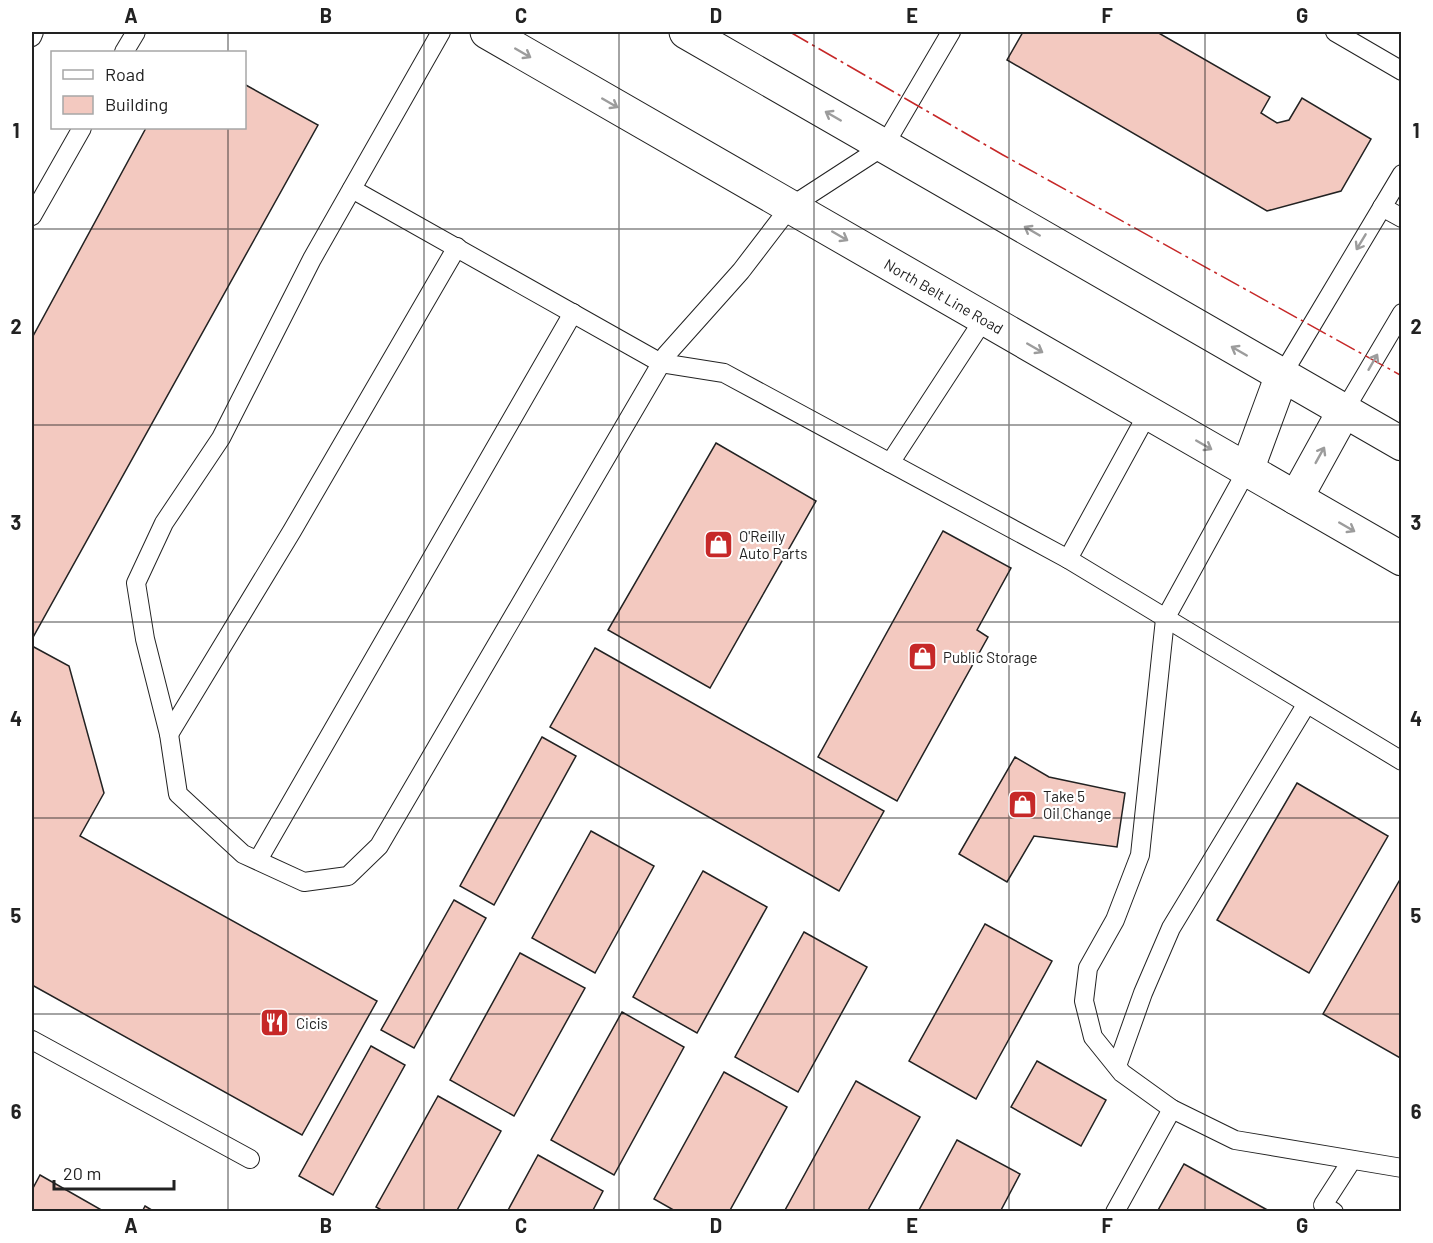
<svg xmlns="http://www.w3.org/2000/svg" width="1433" height="1243" font-family="Barlow,sans-serif">
<rect width="100%" height="100%" fill="#fff"/>
<g fill="#f3c9c0" stroke="#222" stroke-width="1.5">
<path d="M 1023,32 L 1157,32 L 1270,97 L 1261,113 L 1277,123 L 1289,120 L 1302,98 L 1371,139 L 1341,191 L 1267,211 L 1007,60 Z"/>
<path d="M 244,84 L 318,125 L 32,639 L 32,338 L 146,128 L 244,128 Z"/>
<path d="M 716,443 L 816,501 L 710,688 L 608,630 Z"/>
<path d="M 943,531 L 1011,568 L 977,630 L 988,637 L 897,801 L 818,757 Z"/>
<path d="M 32,646 L 69,666 L 104,793 L 80,836 L 377,1001 L 302,1135 L 32,985 Z"/>
<path d="M 595,648 L 884,811 L 839,891 L 550,727 Z"/>
<path d="M 542,737 L 576,756 L 494,905 L 460,886 Z"/>
<path d="M 1015,757 L 1049,777 L 1125,793 L 1117,847 L 1034,836 L 1007,882 L 959,854 Z"/>
<path d="M 1297,783 L 1388,836 L 1309,973 L 1217,920 Z"/>
<path d="M 591,831 L 654,866 L 595,973 L 532,938 Z"/>
<path d="M 703,871 L 767,907 L 697,1033 L 633,997 Z"/>
<path d="M 1402,876 L 1402,1059 L 1323,1014 Z"/>
<path d="M 454,900 L 486,918 L 414,1048 L 381,1030 Z"/>
<path d="M 985,924 L 1052,961 L 976,1099 L 909,1061 Z"/>
<path d="M 804,932 L 867,967 L 798,1092 L 735,1057 Z"/>
<path d="M 520,953 L 585,988 L 514,1116 L 450,1080 Z"/>
<path d="M 622,1012 L 684,1047 L 614,1175 L 551,1140 Z"/>
<path d="M 371,1046 L 405,1065 L 333,1195 L 299,1176 Z"/>
<path d="M 1037,1061 L 1106,1100 L 1081,1146 L 1011,1107 Z"/>
<path d="M 724,1072 L 787,1107 L 729,1212 L 677,1212 L 654,1199 Z"/>
<path d="M 856,1081 L 920,1117 L 867,1212 L 784,1212 Z"/>
<path d="M 438,1096 L 501,1131 L 456,1212 L 385,1212 L 376,1207 Z"/>
<path d="M 957,1140 L 1020,1174 L 1000,1212 L 918,1212 Z"/>
<path d="M 538,1155 L 603,1191 L 592,1212 L 507,1212 Z"/>
<path d="M 1184,1164 L 1271,1212 L 1157,1212 Z"/>
<path d="M 40,1175 L 105,1212 L 32,1212 L 32,1190 Z"/>
<path d="M 145,1206 L 155,1212 L 142,1212 Z"/>
</g>
<g fill="none" stroke-linecap="round" stroke-linejoin="round">
<defs>
<g id="service">
<path d="M 441,32 L 312,259 L 221,438 L 164,523 L 136,583 L 145,639 L 169,734 L 178,794 L 243,854 L 304,882 L 348,876 L 379,846 L 666,355 L 741,271 L 790,207 L 884,146 L 951,32"/>
<path d="M 1335,32 L 1402,71"/>
<path d="M 32,37 L 34,32"/>
<path d="M 124,52 L 136,32"/>
<path d="M 352,189 L 661,363 L 724,373 L 1068,559 L 1402,761"/>
<path d="M 1382,207 L 1402,218"/>
<path d="M 32,216 L 82,128"/>
<path d="M 1282,375 L 1402,174"/>
<path d="M 1344,411 L 1402,313"/>
<path d="M 890,463 L 984,319"/>
<path d="M 1247,470 L 1165,619 L 1140,855 L 1115,920 L 1088,968 L 1084,1001 L 1093,1037 L 1122,1073 L 1172,1109 L 1235,1140 L 1402,1168"/>
<path d="M 1068,559 L 1148,413"/>
<path d="M 169,734 L 292,531 L 457,247"/>
<path d="M 258,860 L 573,313"/>
<path d="M 32,1040 L 250,1159"/>
<path d="M 1117,1066 L 1143,993 L 1171,928 L 1306,705"/>
<path d="M 1115,1212 L 1172,1109"/>
<path d="M 1334,1212 L 1323,1205 L 1352,1160"/>
</g>
<g id="primary">
<path d="M 487,32 L 1402,559"/>
<path d="M 686,32 L 1402,444"/>
<path d="M 1247,470 L 1282,375"/>
<path d="M 1296,498 L 1344,411"/>
</g>
</defs>
<use href="#service" stroke="#222" stroke-width="20"/>
<use href="#primary" stroke="#222" stroke-width="35"/>
<use href="#service" stroke="#fff" stroke-width="18"/>
<use href="#primary" stroke="#fff" stroke-width="33"/>
<path stroke="#c62828" stroke-width="1.5" stroke-dasharray="21 4.5 3 4.5" stroke-linecap="butt" d="M 790,32 L 1003,155 L 1402,376"/>
</g>
<defs><path id="oneway-shaft" d="M-6 0H5M1.5-3L5.5 0L1.5 3" fill="none" stroke-width="1.6" stroke-linecap="round" stroke-linejoin="round" transform="scale(1.5)"/></defs>
<g stroke="#9c9c9c">
<use href="#oneway-shaft" transform="translate(523 53) rotate(30)"/>
<use href="#oneway-shaft" transform="translate(610 103) rotate(30)"/>
<use href="#oneway-shaft" transform="translate(833 116) rotate(-150)"/>
<use href="#oneway-shaft" transform="translate(1032 231) rotate(-150)"/>
<use href="#oneway-shaft" transform="translate(840 236) rotate(30)"/>
<use href="#oneway-shaft" transform="translate(1361 242) rotate(121)"/>
<use href="#oneway-shaft" transform="translate(1035 348) rotate(30)"/>
<use href="#oneway-shaft" transform="translate(1239 351) rotate(-150)"/>
<use href="#oneway-shaft" transform="translate(1373 362) rotate(-60)"/>
<use href="#oneway-shaft" transform="translate(1204 445) rotate(30)"/>
<use href="#oneway-shaft" transform="translate(1320 455) rotate(-61)"/>
<use href="#oneway-shaft" transform="translate(1347 527) rotate(30)"/>
</g>
<path fill="none" stroke="#222" stroke-width="1.5" stroke-opacity="0.55" d="M 228,32 L 228,52M 424,32 L 424,1212M 619,32 L 619,1212M 814,32 L 814,1212M 1009,32 L 1009,1212M 1205,32 L 1205,1212M 228,128 L 228,1212M 32,229 L 1402,229M 32,425 L 1402,425M 32,622 L 1402,622M 32,818 L 1402,818M 32,1014 L 1402,1014"/>
<defs>
<symbol id="shop-square" viewBox="-11 -11 22 22"><rect x="-9" y="-9" width="18" height="18" rx="4" fill="#c62828" stroke="#fff"/><path d="M-5-2.5h2.3a2.7 3.5 0 0 1 5.4 0H5L5.5 6h-11ZM-1.5-2.5h3a1.5 2.3 0 0 0-3 0Z" fill="#fff"/></symbol>
<symbol id="restaurant-square" viewBox="-11 -11 22 22"><rect x="-9" y="-9" width="18" height="18" rx="4" fill="#c62828" stroke="#fff"/><path d="M-5-6h1v4h1v-4h1v4h1v-4h1v5L-1.5 .5V6h-2V.5L-5-1ZM5-6V6H3V1.5H1.5Q1.5-4 5-6Z" fill="#fff"/></symbol>
</defs>
<g fill-rule="evenodd">
<use href="#shop-square" x="702" y="528" width="33" height="33"/>
<use href="#shop-square" x="906" y="640" width="33" height="33"/>
<use href="#shop-square" x="1006" y="788" width="33" height="33"/>
<use href="#restaurant-square" x="258" y="1006" width="33" height="33"/>
</g>
<g text-anchor="middle" dominant-baseline="central" stroke-width="4.5" stroke-linejoin="round" paint-order="stroke">
<g font-size="15" fill="#222" stroke="#fff">
<text transform="translate(944 296) rotate(30)">North Belt Line Road</text>
</g>
<g font-size="15" fill="#222" stroke="#fff" text-anchor="start">
<text x="739" y="536">O'Reilly<tspan x="739" dy="17">Auto Parts</tspan></text>
<text x="943" y="657">Public Storage</text>
<text x="1043" y="796">Take 5<tspan x="1043" dy="17">Oil Change</tspan></text>
<text x="296" y="1023">Cicis</text>
</g>
</g>
<rect width="1433" height="1243" fill="none" stroke="#ffffff" stroke-width="66"/>
<rect x="51" y="51" width="195" height="78" fill="#ffffff" stroke="#a7a7a7" stroke-width="1.5"/>
<rect x="63" y="70" width="30" height="9" fill="#ffffff" stroke="#a7a7a7" stroke-width="1.5"/>
<text x="105" y="81" font-size="18" fill="#222222">Road</text>
<rect x="63" y="96" width="30" height="18" fill="#f3c9c0" stroke="#a7a7a7" stroke-width="1.5"/>
<text x="105" y="111" font-size="18" fill="#222222">Building</text>
<path d="M54 1180v9h120v-9" fill="none" stroke="#222222" stroke-width="3"/>
<text x="63" y="1180" font-size="18" fill="#222222" stroke="#ffffff" stroke-width="4.5" paint-order="stroke">20 m</text>
<rect x="33" y="33" width="1367" height="1177" fill="none" stroke="#222" stroke-width="2"/>
<g font-size="20" text-anchor="middle" font-weight="bold" fill="#222">
<text x="131" y="23">A</text>
<text x="326" y="23">B</text>
<text x="521" y="23">C</text>
<text x="716" y="23">D</text>
<text x="912" y="23">E</text>
<text x="1107" y="23">F</text>
<text x="1302" y="23">G</text>
<text x="16" y="138">1</text>
<text x="1416" y="138">1</text>
<text x="16" y="334">2</text>
<text x="1416" y="334">2</text>
<text x="16" y="530">3</text>
<text x="1416" y="530">3</text>
<text x="16" y="726">4</text>
<text x="1416" y="726">4</text>
<text x="16" y="923">5</text>
<text x="1416" y="923">5</text>
<text x="16" y="1119">6</text>
<text x="1416" y="1119">6</text>
<text x="131" y="1233">A</text>
<text x="326" y="1233">B</text>
<text x="521" y="1233">C</text>
<text x="716" y="1233">D</text>
<text x="912" y="1233">E</text>
<text x="1107" y="1233">F</text>
<text x="1302" y="1233">G</text>
</g>
</svg>
